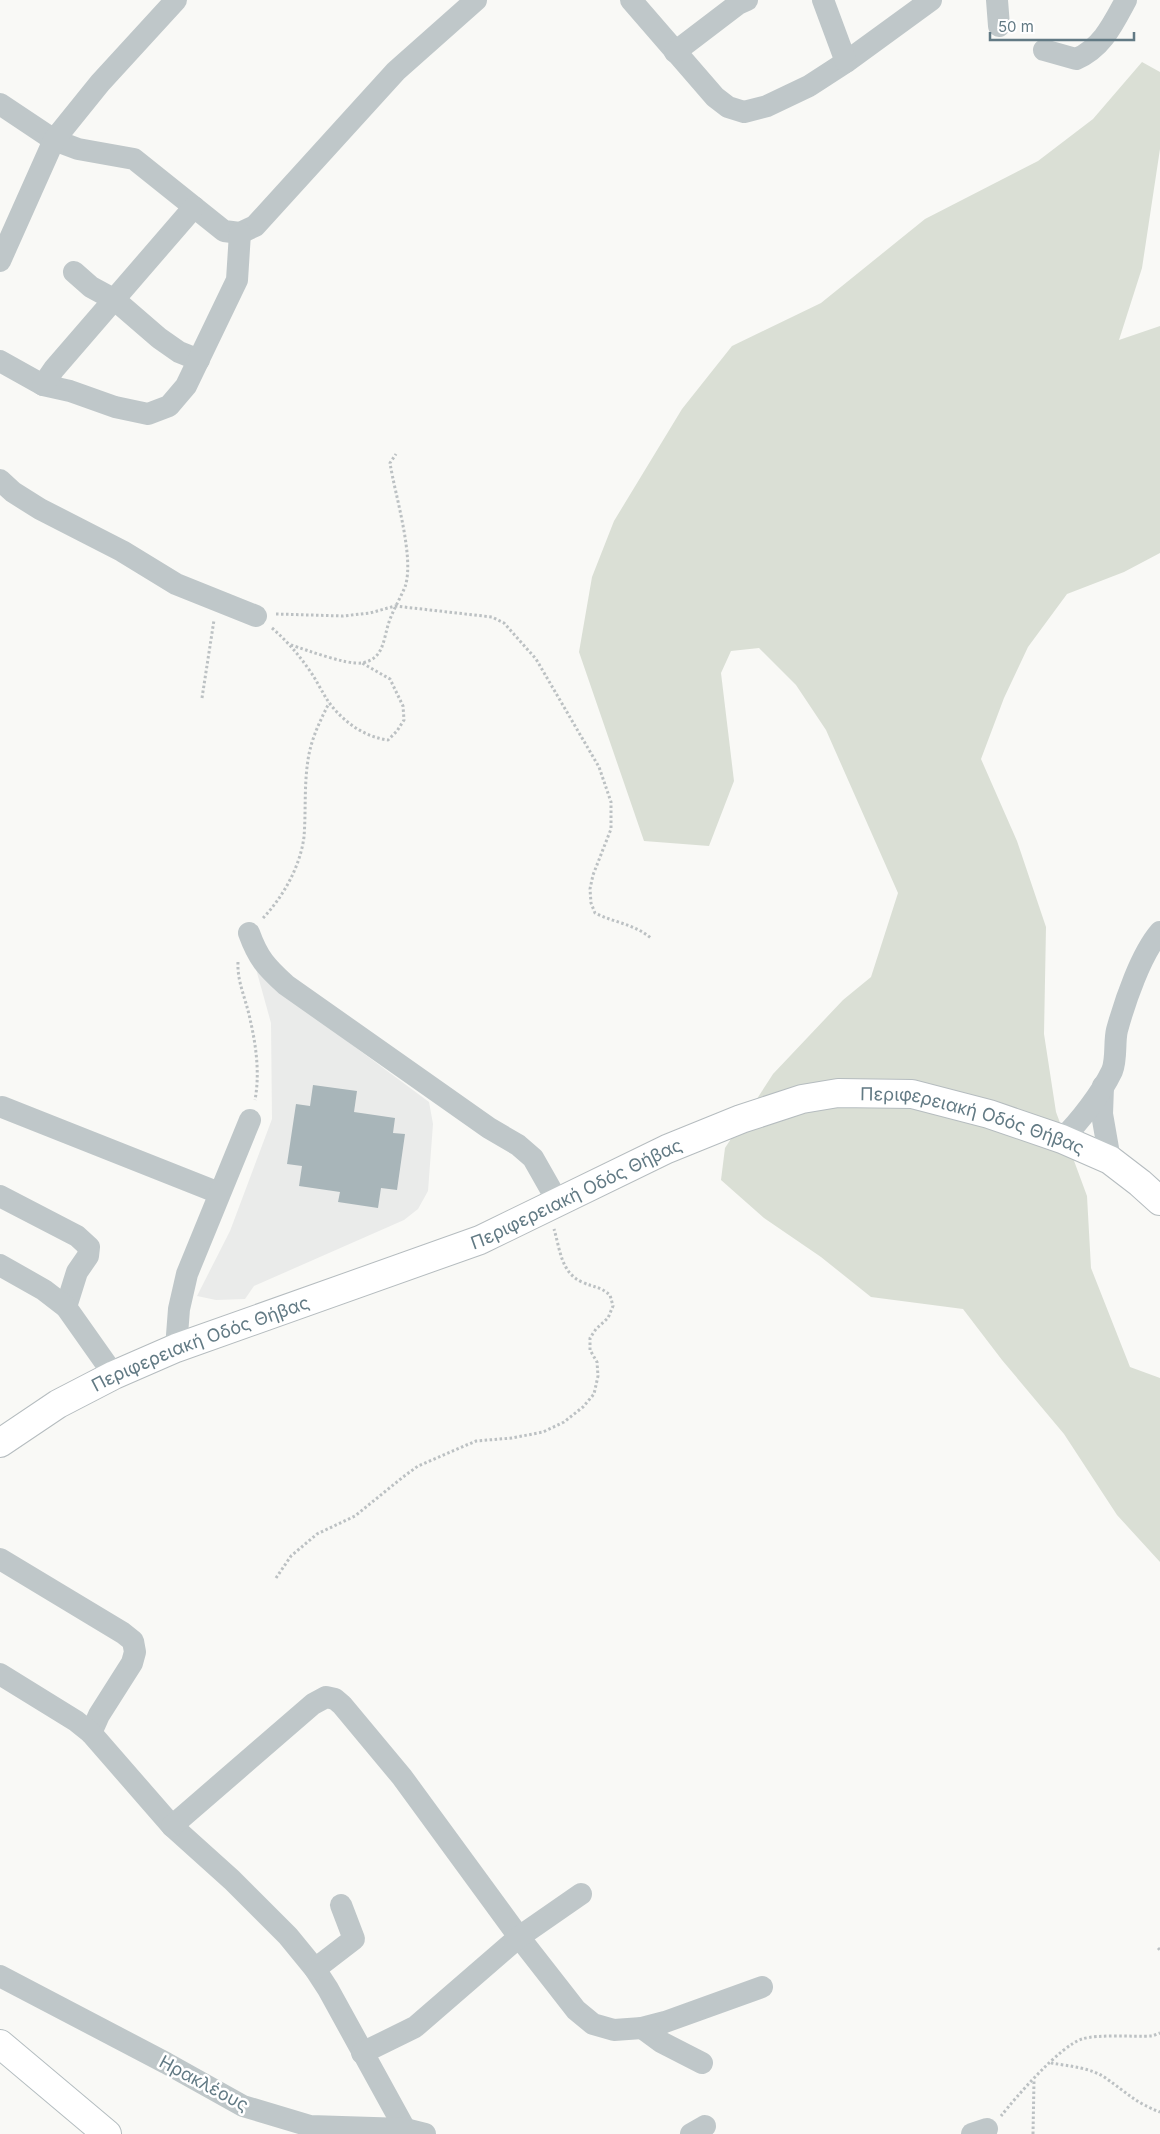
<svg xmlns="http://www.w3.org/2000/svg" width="1160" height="2134" font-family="Inter,sans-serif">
<rect width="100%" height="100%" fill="#f9f9f6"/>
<path fill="#eaebea" d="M 256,969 L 285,995 L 429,1102 L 433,1124 L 428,1191 L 418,1209 L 404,1220 L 254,1286 L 245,1299 L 216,1300 L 197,1296 L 230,1231 L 272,1119 L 271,1023 Z"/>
<path fill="#dadfd5" d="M 1142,62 L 1160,72 L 1160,149 L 1142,268 L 1119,340 L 1160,326 L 1160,553 L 1124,572 L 1067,594 L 1028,647 L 1004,698 L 981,759 L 1017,841 L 1046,927 L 1044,1034 L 1056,1112 L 1087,1196 L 1091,1268 L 1130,1367 L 1160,1378 L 1160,1562 L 1117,1515 L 1064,1434 L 1002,1360 L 963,1309 L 871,1297 L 821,1257 L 764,1218 L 721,1180 L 725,1148 L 773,1074 L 843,1000 L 871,977 L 898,893 L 826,730 L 796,685 L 759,648 L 731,651 L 721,673 L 734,781 L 709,846 L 644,841 L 579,652 L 592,577 L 614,521 L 682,409 L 732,346 L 821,303 L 925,219 L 1038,161 L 1093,119 Z"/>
<path fill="#a8b5b9" d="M 313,1085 L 357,1091 L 354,1112 L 395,1118 L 393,1133 L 405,1134 L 397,1190 L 381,1188 L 378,1208 L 338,1202 L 340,1192 L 299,1186 L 302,1166 L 287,1164 L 296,1104 L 310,1106 Z"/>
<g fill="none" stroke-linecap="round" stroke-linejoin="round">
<defs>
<path id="secondary" d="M 0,2044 L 107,2134"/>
<g id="primary">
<path id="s1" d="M 0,1443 L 58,1404 L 114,1375 L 176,1348 L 480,1240 L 667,1149 L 741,1119 L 802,1099 L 838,1093 L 912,1094 L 989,1114 L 1062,1139 L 1110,1160 L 1140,1183 L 1160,1201"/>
</g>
</defs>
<use href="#secondary" stroke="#b4bdc0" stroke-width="30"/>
<use href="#primary" stroke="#b5bcbf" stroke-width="30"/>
<g stroke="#bcc1c3" stroke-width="3" stroke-dasharray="2.5 2.5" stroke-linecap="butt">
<path d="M 276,614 L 343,616 L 370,613 L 395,606 L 492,617 L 504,623 L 536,659 L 599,767 L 611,802 L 611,829 L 593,875 L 590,889 L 591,903 L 595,913 C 615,923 635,924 652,939"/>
<path d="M 272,628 C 287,641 299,655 310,671 C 317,681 322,692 328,701 C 342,721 364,737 388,740 L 397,731 L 404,720 L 403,706 L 390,679 L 362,663"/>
<path d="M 291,645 C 307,650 346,665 362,663 C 384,659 383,640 389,622 C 393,610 400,599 405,587 C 415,558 395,495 390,463 L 396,454"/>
<path d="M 202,698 L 214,620"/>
<path d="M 263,918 C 283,897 300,867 304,837 C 306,812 304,785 308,760 C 311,739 320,721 329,703"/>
<path d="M 238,962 C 237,982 246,999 250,1019 C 256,1045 260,1073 255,1100"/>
<path d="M 276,1578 L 291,1556 L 317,1534 L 355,1516 L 403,1477 L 418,1466 L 476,1441 L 512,1438 L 543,1432 L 564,1422 L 583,1407 L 594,1394 L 598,1376 L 597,1362 L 590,1350 L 590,1338 L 596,1329 L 608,1318 L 613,1306 L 610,1295 C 598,1285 594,1288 582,1282 C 561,1273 560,1249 554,1229"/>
<path d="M 1158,1948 L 1160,1950"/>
<path d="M 1051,2063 C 1069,2066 1093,2068 1107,2079 C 1127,2093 1136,2103 1160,2112"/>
<path d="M 1001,2116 C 1016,2097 1060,2046 1082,2039 C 1098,2034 1133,2037 1152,2036 L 1160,2033"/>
<path d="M 1033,2134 L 1034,2080"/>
</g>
<g stroke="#bfc7c9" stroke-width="22">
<path d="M 631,0 L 715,97 L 728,107 L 744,112 L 767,106 L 809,86 L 846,62 L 931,0"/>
<path d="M 823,0 L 846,62"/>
<path d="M 997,0 L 999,26"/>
<path d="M 1044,50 L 1076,59 C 1102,48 1113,24 1126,0"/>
<path d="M 675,52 L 738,4 L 747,0"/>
<path d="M 0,104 L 54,140 L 78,149 L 134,159 L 224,231 L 240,233 L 255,226 L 396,71 L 476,0"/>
<path d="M 0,261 L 54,140 L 100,83 L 176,0"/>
<path d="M 74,272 L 91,287 L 115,300 L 159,338 L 179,352 L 199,360"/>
<path d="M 0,361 L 43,385 L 70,391 L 115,407 L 148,414 L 169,406 L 186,386 L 237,280 L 240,233"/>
<path d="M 43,385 L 54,369 L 194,207"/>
<path d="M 0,480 L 13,492 L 40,509 L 122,551 L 176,584 L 256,616"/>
<path d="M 249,933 C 258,958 266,967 286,985 L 489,1128 L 518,1145 L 533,1158 L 558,1202"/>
<path d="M 1103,1086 L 1102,1114 L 1110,1160"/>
<path d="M 2,1107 L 219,1193"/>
<path d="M 1062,1139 C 1080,1121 1101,1094 1112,1071 C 1117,1059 1114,1042 1117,1030 C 1125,1001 1141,954 1160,932"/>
<path d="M 0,1196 L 77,1236 L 89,1247 L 88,1256 L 77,1272 L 66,1307"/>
<path d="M 0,1265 L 44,1290 L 66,1307 L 114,1375"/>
<path d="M 176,1348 L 179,1309 L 187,1274 L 250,1120"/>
<path d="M 0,1559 L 123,1633 L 133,1641 L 135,1652 L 132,1663 L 99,1715 L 91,1733"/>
<path d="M 0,1674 L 76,1721 L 91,1733 L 172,1826 L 232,1880 L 288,1936 L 315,1969 L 328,1989 L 405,2129"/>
<path d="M 172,1826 L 313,1704 L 326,1697 L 335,1699 L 342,1705 L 402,1777 L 519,1937 L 576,2010 L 593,2024 L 614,2030 L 642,2028 L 665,2022 L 762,1987"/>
<path d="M 315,1969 L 354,1939 L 341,1905"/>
<path d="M 0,1976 L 166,2063 L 243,2106 L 310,2126 L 405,2129 L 425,2134"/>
<path d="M 642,2028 L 661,2042 L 702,2063"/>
<path d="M 362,2053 L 415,2027 L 519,1937 L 581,1894"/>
<path d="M 691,2134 L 705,2126"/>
<path d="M 972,2134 L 987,2129"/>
</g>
<use href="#secondary" stroke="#fff" stroke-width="28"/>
<use href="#primary" stroke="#fff" stroke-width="28"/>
</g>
<g text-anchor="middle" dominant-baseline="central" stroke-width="5" stroke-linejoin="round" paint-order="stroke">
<g font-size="18" fill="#627a84" stroke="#fff">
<text stroke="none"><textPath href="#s1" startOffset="1050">Περιφερειακή Οδός Θήβας</textPath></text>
<text stroke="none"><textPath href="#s1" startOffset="630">Περιφερειακή Οδός Θήβας</textPath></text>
<text stroke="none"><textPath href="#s1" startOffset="225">Περιφερειακή Οδός Θήβας</textPath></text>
<text transform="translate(204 2083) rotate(28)">Ηρακλέους</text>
</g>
</g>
<path d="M990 32v8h144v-8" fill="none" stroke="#627a84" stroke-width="2.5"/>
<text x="998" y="32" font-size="15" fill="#627a84" stroke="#ffffff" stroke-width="4" paint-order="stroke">50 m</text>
</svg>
